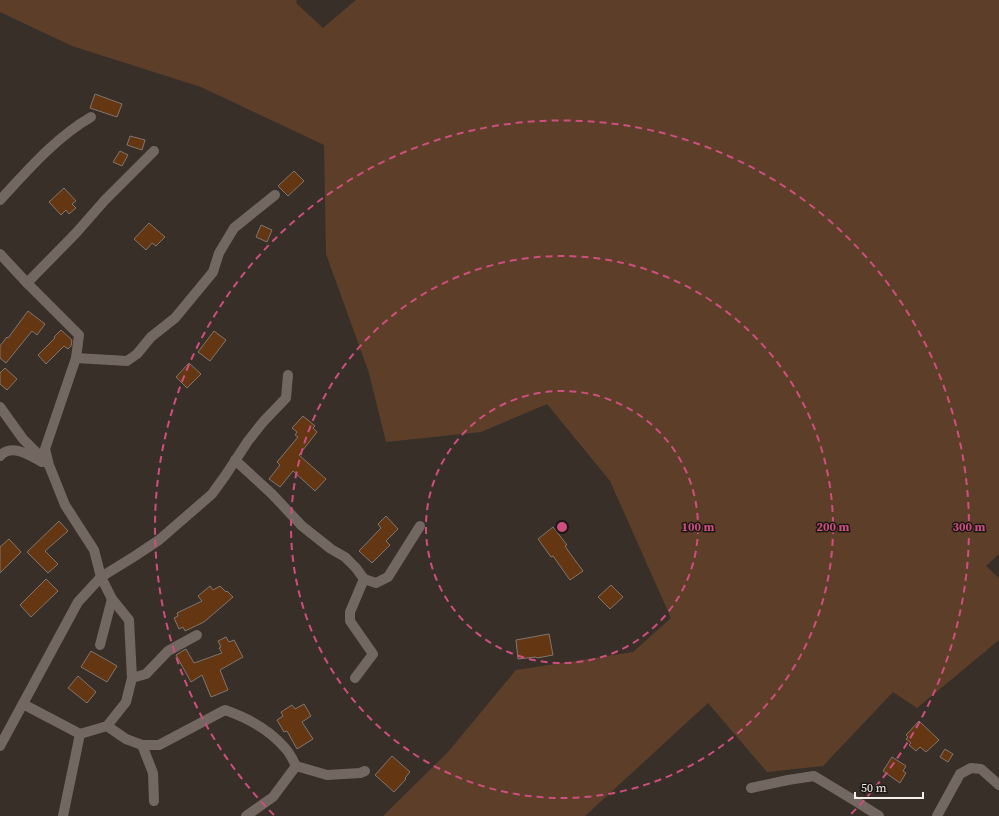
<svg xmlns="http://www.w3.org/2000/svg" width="999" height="816" font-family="'Source Serif 4',serif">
<rect width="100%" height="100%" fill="#382f28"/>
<path fill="#5d3f29" d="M 0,0 L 297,0 L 296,3 L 323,28 L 356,0 L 999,0 L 999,554 L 986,566 L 999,578 L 999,640 L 917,708 L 893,692 L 823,766 L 767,772 L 708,703 L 585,816 L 383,816 L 448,752 L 516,670 L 633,652 L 671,618 L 610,481 L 547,404 L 481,432 L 386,442 L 369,373 L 326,254 L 324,145 L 201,87 L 72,46 L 0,12 Z"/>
<g fill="#643712" stroke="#80756e">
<path d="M 95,94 L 122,104 L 117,117 L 90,108 Z"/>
<path d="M 130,136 L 145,140 L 142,150 L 127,145 Z"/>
<path d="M 120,151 L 128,155 L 122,166 L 113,162 Z"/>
<path d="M 294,171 L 304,181 L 288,196 L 278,186 Z"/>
<path d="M 64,188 L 76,201 L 72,204 L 76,208 L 69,214 L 66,210 L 61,215 L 49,202 Z"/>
<path d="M 149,223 L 165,237 L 156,246 L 152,243 L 146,250 L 134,239 Z"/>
<path d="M 261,225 L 272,230 L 267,242 L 256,237 Z"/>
<path d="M 28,311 L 45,324 L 37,335 L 32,331 L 6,363 L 0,358 L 0,346 L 7,337 L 8,338 Z"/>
<path d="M 61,330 L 72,340 L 71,346 L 68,349 L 64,346 L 46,364 L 38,355 L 55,338 L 54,337 Z"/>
<path d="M 214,331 L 226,340 L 210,361 L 198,352 Z"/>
<path d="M 189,363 L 201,374 L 187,388 L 176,377 Z"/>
<path d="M 5,368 L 17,379 L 7,390 L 0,384 L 0,373 Z"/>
<path d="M 303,416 L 315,426 L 313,428 L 317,432 L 299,455 L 326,479 L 315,491 L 293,471 L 280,487 L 269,479 L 280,465 L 277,462 L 298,437 L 295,435 L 297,432 L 292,428 Z"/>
<path d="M 386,516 L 398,529 L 386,541 L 390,545 L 372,563 L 359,551 L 381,528 L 378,524 Z"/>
<path d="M 59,521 L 68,531 L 45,551 L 58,564 L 48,573 L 27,552 Z"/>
<path d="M 553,527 L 567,545 L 565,546 L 569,552 L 583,571 L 570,580 L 553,556 L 551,557 L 538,539 Z"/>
<path d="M 9,539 L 21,552 L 0,573 L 0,547 Z"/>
<path d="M 46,579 L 58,591 L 31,617 L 20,605 Z"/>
<path d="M 611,585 L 623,597 L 610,609 L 598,597 Z"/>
<path d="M 210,586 L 213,590 L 220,586 L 226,592 L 227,591 L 233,597 L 204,622 L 185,631 L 183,627 L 179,629 L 174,618 L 178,616 L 177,613 L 202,601 L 198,596 Z"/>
<path d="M 549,634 L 553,655 L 537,658 L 536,657 L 518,659 L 516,640 Z"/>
<path d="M 226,637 L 229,642 L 234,640 L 243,657 L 220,670 L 228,690 L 211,697 L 202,675 L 191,682 L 176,655 L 186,649 L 194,663 L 222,653 L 219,648 L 221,647 L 218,641 Z"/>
<path d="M 91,651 L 117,666 L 107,682 L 81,667 Z"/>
<path d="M 78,676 L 96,692 L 87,703 L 68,688 Z"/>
<path d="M 304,704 L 311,716 L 302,722 L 313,739 L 297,749 L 287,731 L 284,732 L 277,720 L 283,716 L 281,712 L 292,705 L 295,709 Z"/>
<path d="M 919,721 L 939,740 L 926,752 L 920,747 L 916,751 L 909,745 L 911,743 L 906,739 L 908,737 L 906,735 Z"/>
<path d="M 945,749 L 953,754 L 948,762 L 940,757 Z"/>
<path d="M 392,756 L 410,772 L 405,778 L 406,779 L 394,792 L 375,775 Z"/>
<path d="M 892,757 L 906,766 L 903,771 L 906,773 L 900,783 L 883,771 Z"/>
</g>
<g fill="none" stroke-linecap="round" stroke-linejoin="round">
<g stroke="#726861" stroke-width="10">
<path d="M 0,200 C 28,170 55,138 91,117"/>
<path d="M 0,254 L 27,283 L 79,335 L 76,358 L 45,449 L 49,465 L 65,505 L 94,550 L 101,577 L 112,599 L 129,620 L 132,678 L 126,702 L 107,726 L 80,734 L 63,816"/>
<path d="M 27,283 L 76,233 L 105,200 L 154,151"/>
<path d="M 76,358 L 127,361 L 137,354 L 151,337 L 175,318 L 213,272 L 219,253 L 234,228 L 275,195"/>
<path d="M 0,407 L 23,439 L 48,464"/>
<path d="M 0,456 C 12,443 29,455 42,462"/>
<path d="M 235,460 L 272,494 L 302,526 L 331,549 L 345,557 L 356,568 L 364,579 L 350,612 L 350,621 L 373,654 L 355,678"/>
<path d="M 364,579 L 376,583 L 388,577 L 420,526"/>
<path d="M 100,645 L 112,599"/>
<path d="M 132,678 L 146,674 L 168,651 L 197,635"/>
<path d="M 23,704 L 80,734"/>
<path d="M 107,726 L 126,739 L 142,745 L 153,773 L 154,801"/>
<path d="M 142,745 L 159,745 L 225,710 C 248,718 269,729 285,748 C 290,753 293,760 296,766 L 327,775 L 360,773 L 365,771"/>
<path d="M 0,746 L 78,602 L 101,577 L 135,556 L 159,540 L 212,494 L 225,476 L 248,441 L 263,422 L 286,398 L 288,375"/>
<path d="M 751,788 L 788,780 L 814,776 L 857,802 L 879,816"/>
<path d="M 246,816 L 273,797 L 296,766"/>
<path d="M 937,816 L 960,774 L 971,768 L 981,769 L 999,785"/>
</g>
</g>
<g fill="none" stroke="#ce4e7f" stroke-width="2" stroke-dasharray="7 5">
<circle cx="562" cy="527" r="136"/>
<circle cx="562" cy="527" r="271"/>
<path d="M274 815A407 407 0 1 1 850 815"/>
</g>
<circle cx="562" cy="527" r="6" fill="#ce4e7f" stroke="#1c1815" stroke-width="2"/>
<g font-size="12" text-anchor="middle" font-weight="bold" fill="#ce4e7f" stroke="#1c1815" stroke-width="3" stroke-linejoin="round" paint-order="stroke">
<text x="698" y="531">100 m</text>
<text x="833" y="531">200 m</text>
<text x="969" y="531">300 m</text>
</g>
<path d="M855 792v6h68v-6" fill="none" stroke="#f4eeea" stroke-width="2"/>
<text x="861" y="792" font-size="12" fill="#f4eeea" stroke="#1c1815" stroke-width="3" paint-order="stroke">50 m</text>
</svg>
